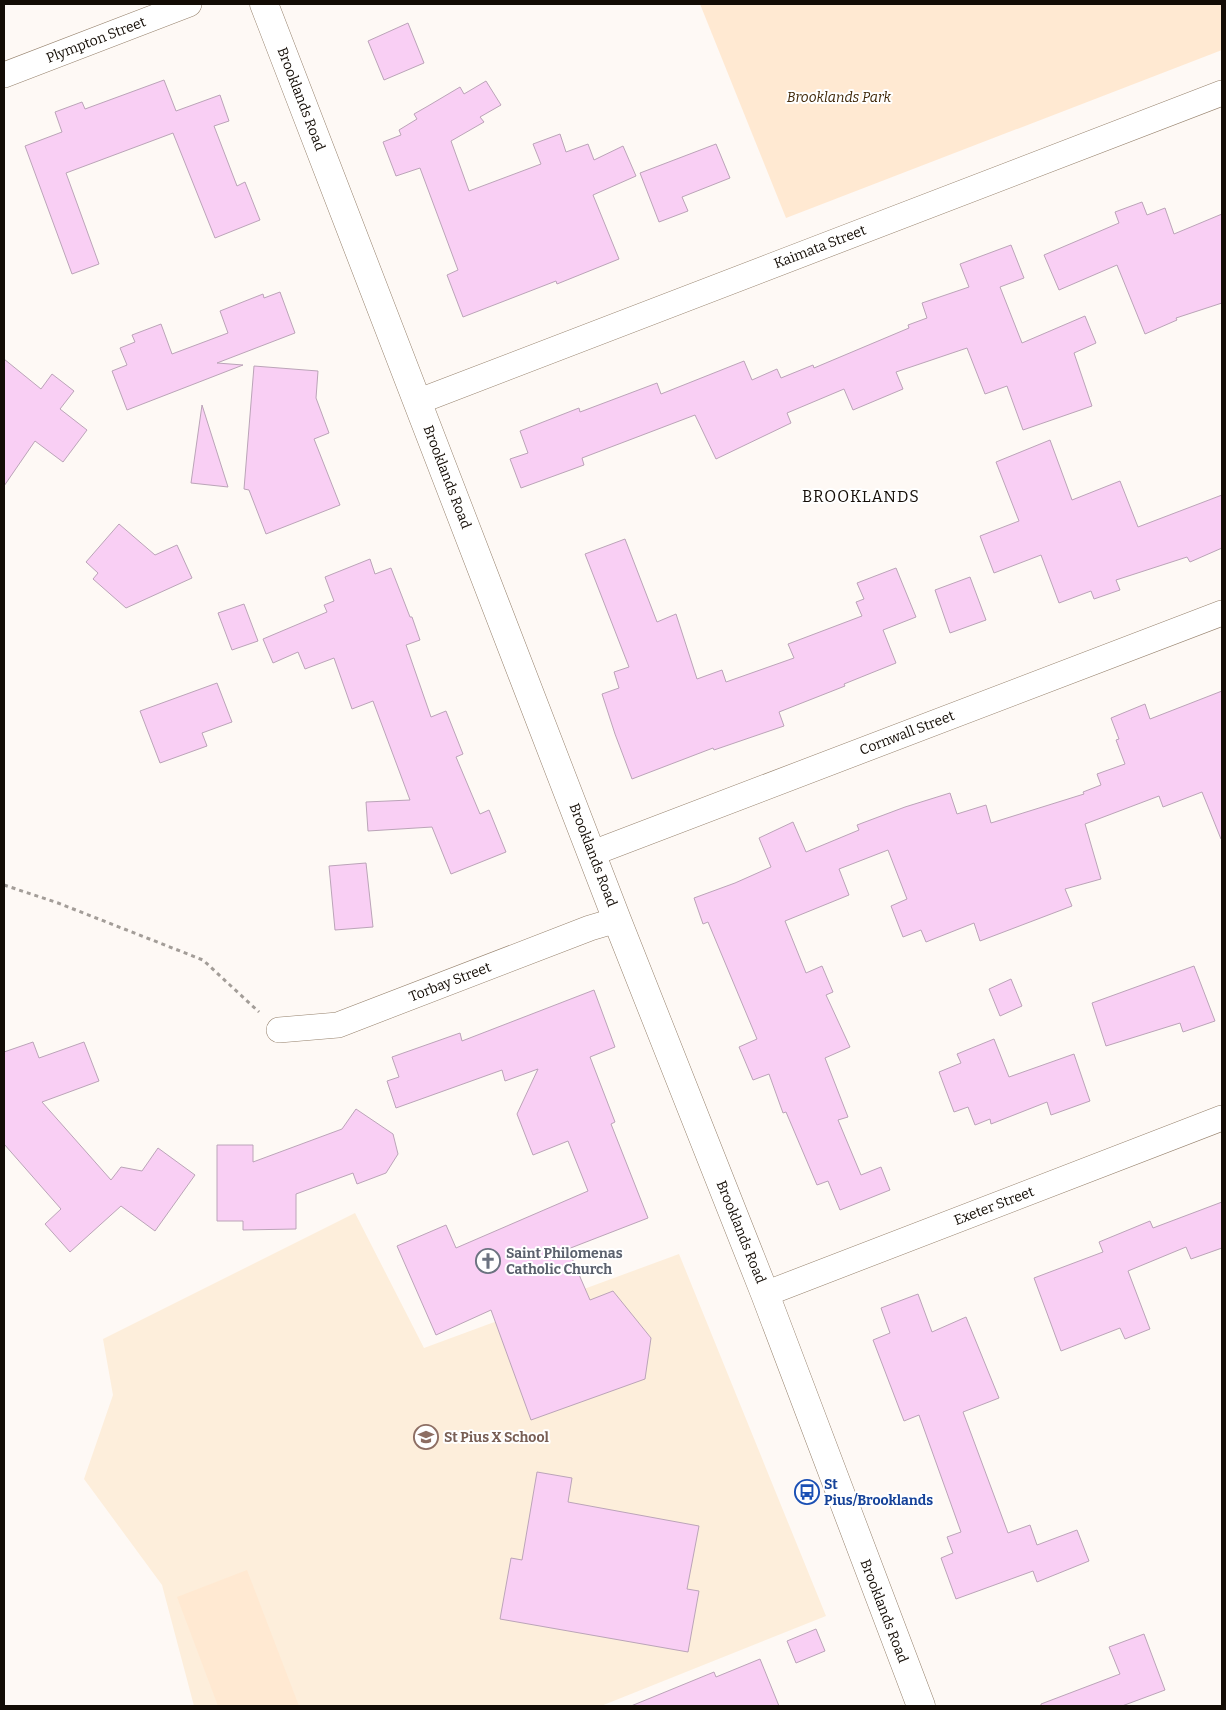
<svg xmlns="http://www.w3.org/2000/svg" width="1226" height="1710" font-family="Bitter,serif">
<rect width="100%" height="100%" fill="#fef9f5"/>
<path fill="#fdeedb" d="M 355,1213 L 424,1348 L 679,1254 L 826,1616 L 601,1706 L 194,1706 L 162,1585 L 84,1479 L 113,1395 L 103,1339 Z"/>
<g fill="#ffe9d2">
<path d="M 700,4 L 1222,4 L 1222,50 L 786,218 Z"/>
<path d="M 247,1570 L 299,1706 L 218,1706 L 177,1597 Z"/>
</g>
<g fill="#f9cff4" stroke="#bba4b8">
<path d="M 408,23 L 424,63 L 384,80 L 368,41 Z"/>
<path d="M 164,80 L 176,111 L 220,95 L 229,121 L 214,126 L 237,186 L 245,182 L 260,220 L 215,238 L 173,133 L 66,173 L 99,264 L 72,274 L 25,146 L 62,132 L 55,112 L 82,102 L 85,109 Z"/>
<path d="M 486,81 L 501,105 L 480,117 L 484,122 L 451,141 L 469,191 L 541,164 L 533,144 L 560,134 L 566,152 L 588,144 L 594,160 L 623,146 L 636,176 L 593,195 L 619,259 L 557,284 L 556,281 L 463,317 L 447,275 L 458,270 L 420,168 L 396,176 L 383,142 L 401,135 L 399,130 L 417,119 L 414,114 L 428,106 L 460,87 L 464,94 Z"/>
<path d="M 716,144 L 730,178 L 682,197 L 688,211 L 659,222 L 640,173 Z"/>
<path d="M 1142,202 L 1147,215 L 1165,208 L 1174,234 L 1222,214 L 1222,303 L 1176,318 L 1177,320 L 1145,334 L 1117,265 L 1059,290 L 1044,255 L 1119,223 L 1115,212 Z"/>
<path d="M 1011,245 L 1024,278 L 1000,287 L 1022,343 L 1085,316 L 1096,343 L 1074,353 L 1092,406 L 1023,430 L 1007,386 L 985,394 L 967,348 L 896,372 L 903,389 L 853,410 L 844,389 L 787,413 L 791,423 L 716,459 L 695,415 L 582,458 L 584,465 L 521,488 L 510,459 L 528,453 L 520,431 L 579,408 L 580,412 L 657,383 L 661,394 L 744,361 L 752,380 L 777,369 L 781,378 L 813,365 L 814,368 L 909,328 L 908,325 L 927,318 L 922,303 L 969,287 L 960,264 Z"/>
<path d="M 280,292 L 295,333 L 217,363 L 243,365 L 127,410 L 112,371 L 127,365 L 120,348 L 135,342 L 132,335 L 161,324 L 172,354 L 228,333 L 220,311 L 263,294 L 264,298 Z"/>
<path d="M 4,359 L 41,389 L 52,374 L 74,391 L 60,409 L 87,430 L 63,462 L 35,441 L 4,486 Z"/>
<path d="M 254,366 L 318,371 L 316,398 L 329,433 L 314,439 L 340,505 L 266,534 L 249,490 L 244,489 Z"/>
<path d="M 202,405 L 228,487 L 191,483 Z"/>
<path d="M 1050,440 L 1072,500 L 1120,481 L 1138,527 L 1222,495 L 1222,548 L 1190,562 L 1187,557 L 1116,580 L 1120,590 L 1094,599 L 1091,591 L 1059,603 L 1041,555 L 994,573 L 980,536 L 1019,521 L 996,462 Z"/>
<path d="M 119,524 L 155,555 L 177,545 L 192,578 L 126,608 L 93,579 L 98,573 L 86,562 Z"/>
<path d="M 625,539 L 657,622 L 676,614 L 697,679 L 722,670 L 726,682 L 794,658 L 788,644 L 862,616 L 856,602 L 864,599 L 857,583 L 896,568 L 916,617 L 883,630 L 896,663 L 844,684 L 845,686 L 779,712 L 784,726 L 714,750 L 713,748 L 632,779 L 615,734 L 602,694 L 619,688 L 614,672 L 629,667 L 585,554 Z"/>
<path d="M 370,559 L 375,574 L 391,568 L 410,617 L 412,617 L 420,640 L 406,645 L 431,717 L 446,711 L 463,754 L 456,757 L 480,814 L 489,810 L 506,852 L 451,874 L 432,827 L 368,831 L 366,802 L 410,800 L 373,701 L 352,709 L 334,658 L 305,669 L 298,652 L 273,663 L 263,639 L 327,612 L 324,605 L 334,601 L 325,577 Z"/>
<path d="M 970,577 L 986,620 L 950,633 L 935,590 Z"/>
<path d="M 244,604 L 258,641 L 232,650 L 218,613 Z"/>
<path d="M 217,683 L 232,722 L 202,733 L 207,746 L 160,763 L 140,711 Z"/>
<path d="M 1222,691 L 1222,839 L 1221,839 L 1202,792 L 1163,807 L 1159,796 L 1085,824 L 1101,879 L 1065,889 L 1072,906 L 980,941 L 974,923 L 926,942 L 921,930 L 903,937 L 891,906 L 907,899 L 888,850 L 839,869 L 849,895 L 785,921 L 806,973 L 822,966 L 833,992 L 826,995 L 850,1047 L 825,1058 L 848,1117 L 838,1120 L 861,1175 L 881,1167 L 890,1190 L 840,1210 L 828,1181 L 817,1185 L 786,1112 L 783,1113 L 769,1074 L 753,1080 L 739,1047 L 757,1039 L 708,922 L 703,924 L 694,898 L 735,883 L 771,867 L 759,838 L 793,822 L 806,852 L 859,830 L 857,825 L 905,807 L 950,793 L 957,814 L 986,805 L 991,823 L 1084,794 L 1083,792 L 1101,785 L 1097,774 L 1125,764 L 1116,740 L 1119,739 L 1111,718 L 1145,704 L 1150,719 Z"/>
<path d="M 366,863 L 373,927 L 335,930 L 329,866 Z"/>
<path d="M 1194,966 L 1215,1021 L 1183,1032 L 1180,1023 L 1106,1046 L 1092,1003 Z"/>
<path d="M 1011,979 L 1022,1006 L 1000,1016 L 989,989 Z"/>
<path d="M 594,990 L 615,1047 L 590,1057 L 615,1122 L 611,1124 L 648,1218 L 568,1249 L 590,1300 L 613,1291 L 651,1338 L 645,1379 L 531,1420 L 491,1310 L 436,1335 L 397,1246 L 446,1225 L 456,1248 L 588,1191 L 568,1141 L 533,1155 L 517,1114 L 538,1069 L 505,1081 L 502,1070 L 396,1108 L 387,1081 L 399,1077 L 392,1057 L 460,1033 L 462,1041 Z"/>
<path d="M 994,1039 L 1009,1077 L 1074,1054 L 1090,1101 L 1051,1115 L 1047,1102 L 991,1124 L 990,1119 L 975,1125 L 968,1107 L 954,1112 L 939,1072 L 961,1063 L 957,1054 Z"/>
<path d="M 33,1042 L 39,1058 L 84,1042 L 99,1081 L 42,1102 L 111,1180 L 121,1167 L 142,1171 L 158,1148 L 195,1175 L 155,1231 L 121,1206 L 70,1252 L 45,1224 L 61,1209 L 4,1144 L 4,1052 Z"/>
<path d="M 356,1109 L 393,1134 L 398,1154 L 386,1173 L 357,1184 L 353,1173 L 296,1194 L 296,1229 L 243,1230 L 243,1221 L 217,1221 L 217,1145 L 253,1145 L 253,1162 L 342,1129 Z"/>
<path d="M 1222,1202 L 1222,1248 L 1191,1259 L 1186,1247 L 1128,1271 L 1150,1329 L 1125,1339 L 1120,1328 L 1061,1351 L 1034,1278 L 1103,1252 L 1099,1242 L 1150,1221 L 1153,1228 Z"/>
<path d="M 918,1294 L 932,1332 L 966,1317 L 999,1398 L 963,1412 L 1008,1533 L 1030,1525 L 1037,1545 L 1077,1530 L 1089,1561 L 1037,1582 L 1033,1571 L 956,1599 L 941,1558 L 953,1553 L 947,1537 L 961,1532 L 919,1415 L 904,1421 L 873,1340 L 890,1333 L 881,1308 Z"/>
<path d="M 537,1472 L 572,1478 L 568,1502 L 699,1526 L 687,1589 L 699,1591 L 688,1652 L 500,1619 L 511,1558 L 522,1560 Z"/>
<path d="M 816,1629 L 825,1651 L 796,1663 L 787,1641 Z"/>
<path d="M 1144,1634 L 1165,1690 L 1122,1706 L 1041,1706 L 1041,1704 L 1120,1674 L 1109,1647 Z"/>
<path d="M 760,1659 L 779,1706 L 631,1706 L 714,1672 L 716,1677 Z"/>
</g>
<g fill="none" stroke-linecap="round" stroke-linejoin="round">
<defs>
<g id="street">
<path d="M 4,75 L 189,4"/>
<path d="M 417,402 L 1222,93"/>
<path d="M 593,853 L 1222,613"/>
<path d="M 279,1030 L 338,1025 L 590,928 L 617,920"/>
<path d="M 765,1294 L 1222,1118"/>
</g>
<path id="secondary" d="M 264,4 L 617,920 L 765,1294 L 921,1706"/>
</defs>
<use href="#street" stroke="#96826d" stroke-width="26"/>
<use href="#secondary" stroke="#96826d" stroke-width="29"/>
<path stroke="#a39d98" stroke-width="3" stroke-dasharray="4 4" stroke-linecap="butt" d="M 4,885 L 58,903 L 203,960 L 259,1012"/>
<use href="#street" stroke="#fff" stroke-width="25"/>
<use href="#secondary" stroke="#fff" stroke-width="28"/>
</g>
<defs>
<symbol id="church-ring" viewBox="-11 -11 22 22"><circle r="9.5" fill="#fff" stroke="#6b7280" stroke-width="1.5"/><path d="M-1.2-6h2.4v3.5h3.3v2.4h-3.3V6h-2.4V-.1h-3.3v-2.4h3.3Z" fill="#6b7280"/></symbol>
<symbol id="school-ring" viewBox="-11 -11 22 22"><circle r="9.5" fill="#fff" stroke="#8d6e63" stroke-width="1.5"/><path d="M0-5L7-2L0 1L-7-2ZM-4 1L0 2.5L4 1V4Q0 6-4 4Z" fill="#8d6e63"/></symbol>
<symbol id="bus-ring" viewBox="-11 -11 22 22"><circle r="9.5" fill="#fff" stroke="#1a4fb4" stroke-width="1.5"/><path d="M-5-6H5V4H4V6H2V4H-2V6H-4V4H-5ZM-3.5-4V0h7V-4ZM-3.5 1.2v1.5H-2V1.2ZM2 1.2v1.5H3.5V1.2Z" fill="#1a4fb4"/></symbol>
</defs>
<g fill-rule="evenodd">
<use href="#church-ring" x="474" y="1247" width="28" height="28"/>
<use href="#school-ring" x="412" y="1423" width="28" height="28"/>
<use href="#bus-ring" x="793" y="1478" width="28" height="28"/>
</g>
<g text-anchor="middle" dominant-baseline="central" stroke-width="4" stroke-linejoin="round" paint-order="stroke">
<g font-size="14" fill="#130c05" stroke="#fff">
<text transform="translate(96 40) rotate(-21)">Plympton Street</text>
<text transform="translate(301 99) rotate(69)">Brooklands Road</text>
<text transform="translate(820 247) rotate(-21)">Kaimata Street</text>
<text transform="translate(447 477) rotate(69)">Brooklands Road</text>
<text transform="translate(907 733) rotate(-21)">Cornwall Street</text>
<text transform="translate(593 855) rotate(69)">Brooklands Road</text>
<text transform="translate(450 982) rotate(-21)">Torbay Street</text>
<text transform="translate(994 1206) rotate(-21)">Exeter Street</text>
<text transform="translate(741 1232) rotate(68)">Brooklands Road</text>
<text transform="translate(884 1611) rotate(69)">Brooklands Road</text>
</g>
<g font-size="14" font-style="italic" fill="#3f2606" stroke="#fff">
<text x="839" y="97">Brooklands Park</text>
</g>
<g font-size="14" font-weight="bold" fill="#5b616d" stroke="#fff" text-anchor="start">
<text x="506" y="1253">Saint Philomenas<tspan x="506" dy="16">Catholic Church</tspan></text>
</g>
<g font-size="14" font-weight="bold" fill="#785e54" stroke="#fff" text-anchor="start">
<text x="444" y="1437">St Pius X School</text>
</g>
<g font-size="14" font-weight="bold" fill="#164399" stroke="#fff" text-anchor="start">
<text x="824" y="1484">St<tspan x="824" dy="16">Pius/Brooklands</tspan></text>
</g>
<g font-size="16" letter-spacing="1" fill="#130c05" stroke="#fff">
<text x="861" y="496">BROOKLANDS</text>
</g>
</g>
<rect width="1226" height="1710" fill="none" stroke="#130c05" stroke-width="10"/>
</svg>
